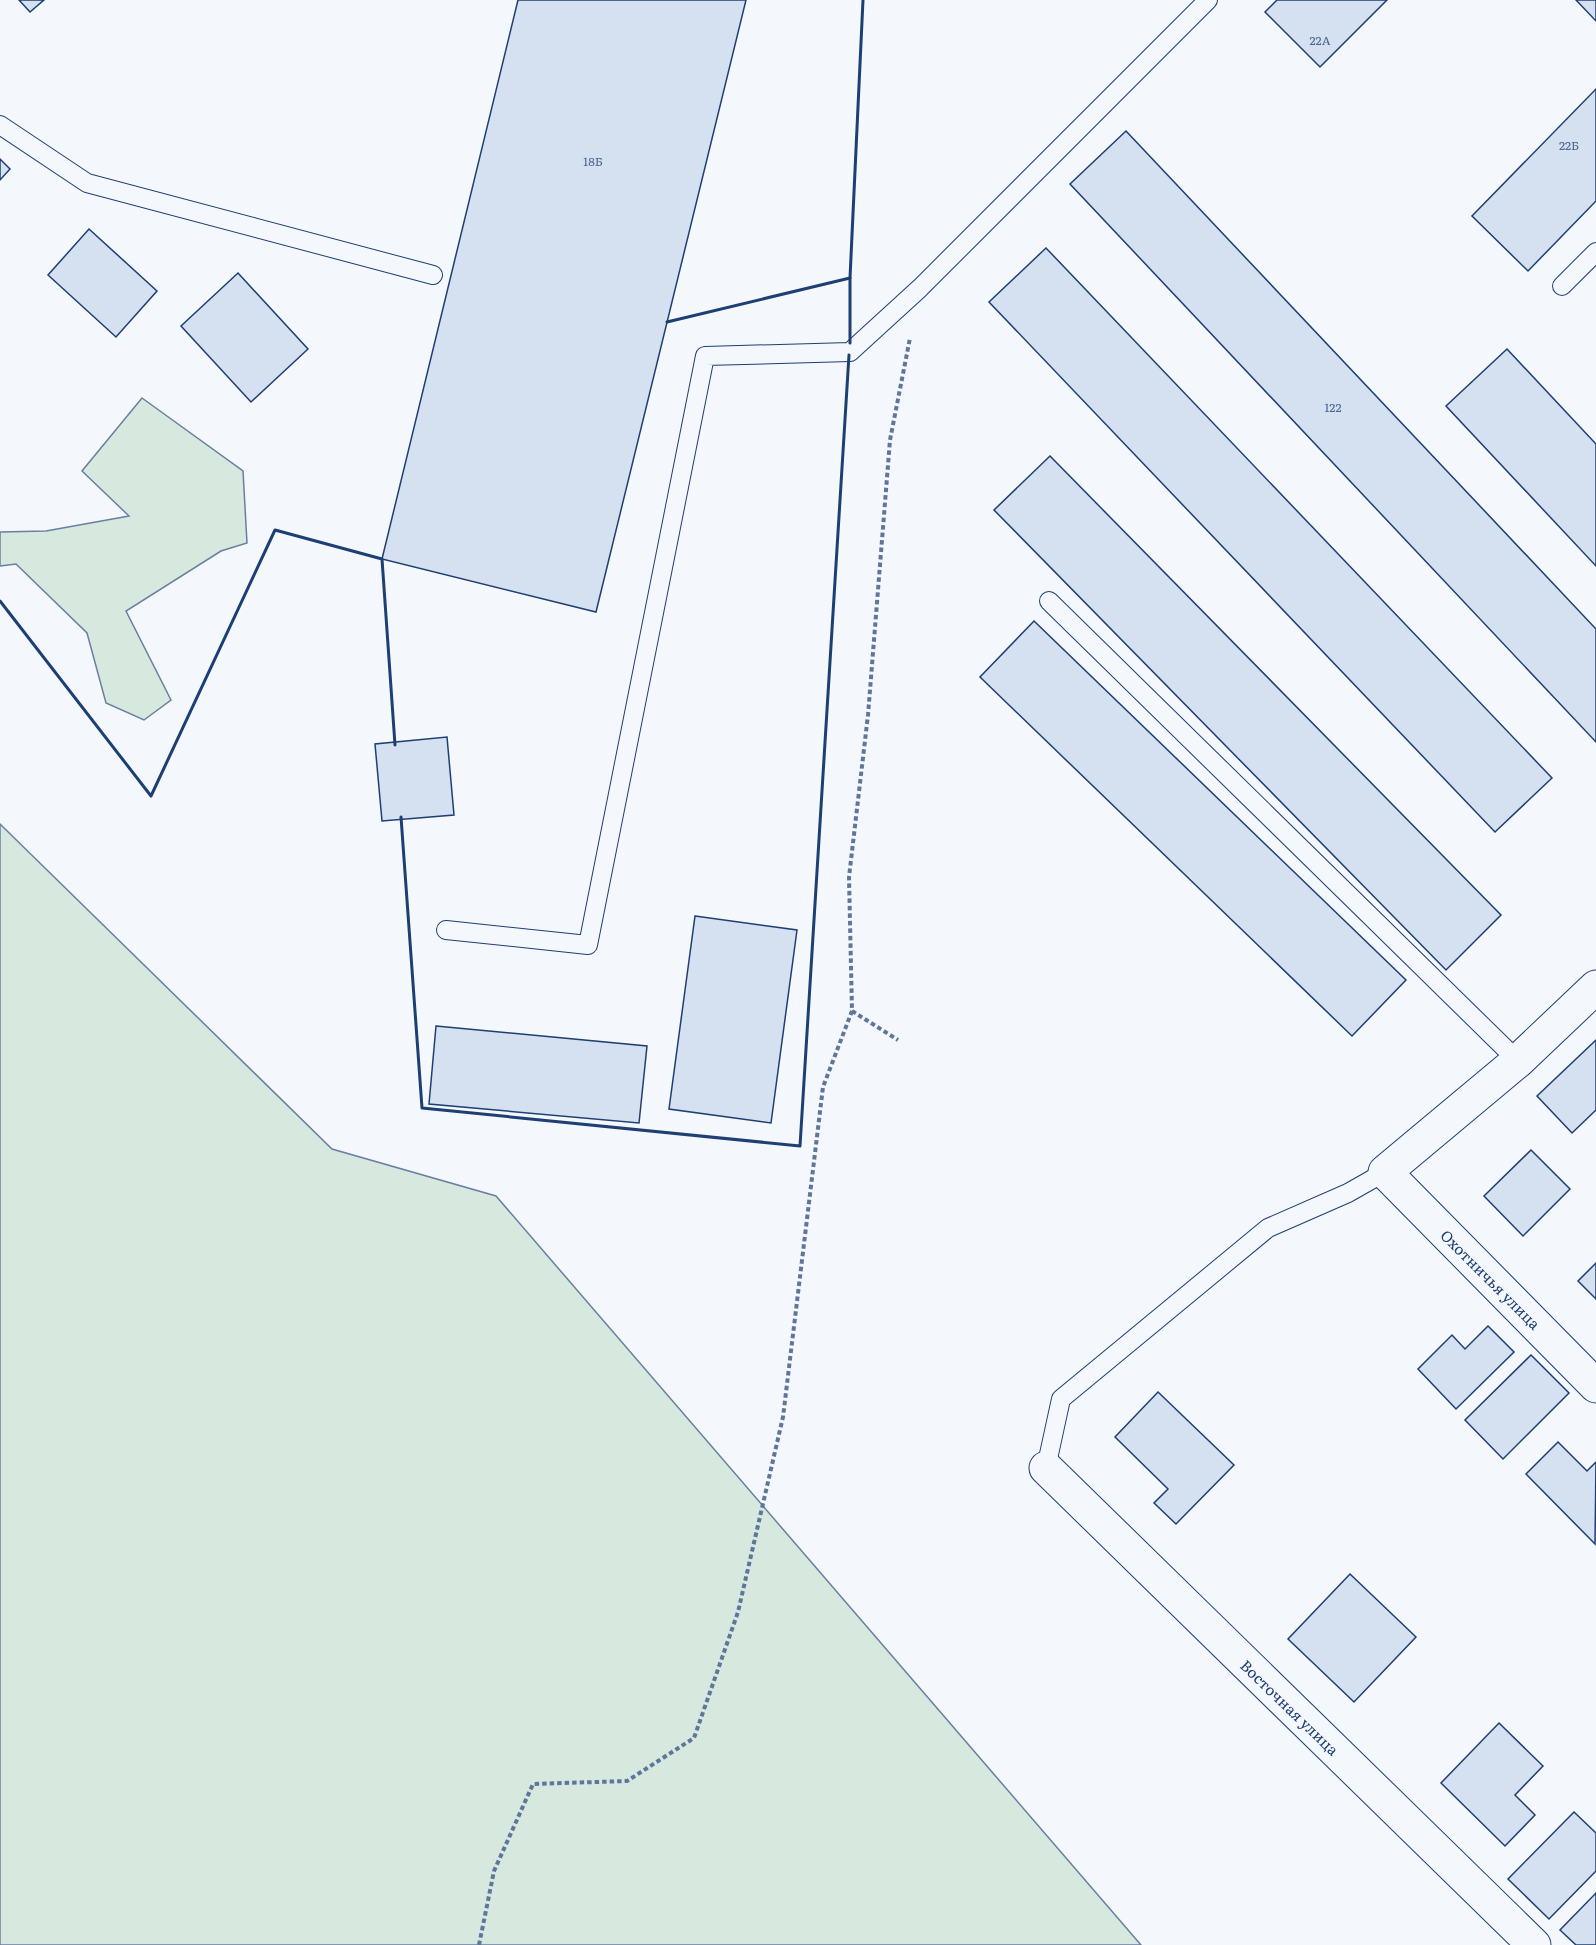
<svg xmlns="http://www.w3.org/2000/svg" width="1596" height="1945" font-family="Literata,serif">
<rect width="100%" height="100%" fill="#f4f7fb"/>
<g fill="#d7e8df" stroke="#687fa3" stroke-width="1.5">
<path d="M 142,398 L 243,471 L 247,543 L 221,551 L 126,611 L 171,700 L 144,720 L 106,703 L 87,633 L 16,564 L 0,566 L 0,532 L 46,531 L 129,516 L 82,471 Z"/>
<path d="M 0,824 L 332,1149 L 496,1196 L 1141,1945 L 0,1945 Z"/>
</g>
<g fill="#d5e0f0" stroke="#1d3f73" stroke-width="1.5">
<path d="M 19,0 L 44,0 L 30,12 Z"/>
<path d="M 518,0 L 746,0 L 596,612 L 382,559 Z"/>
<path d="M 1277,0 L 1387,0 L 1320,67 L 1265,12 Z"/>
<path d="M 1576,0 L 1596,0 L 1596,21 Z"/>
<path d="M 1596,89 L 1596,201 L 1528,271 L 1472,216 Z"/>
<path d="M 1126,131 L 1596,629 L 1596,742 L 1070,184 Z"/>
<path d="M 0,159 L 10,169 L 0,180 Z"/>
<path d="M 89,229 L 157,291 L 116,337 L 48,275 Z"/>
<path d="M 1046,248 L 1552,778 L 1495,832 L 989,302 Z"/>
<path d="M 238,273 L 308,349 L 251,402 L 181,326 Z"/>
<path d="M 1507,349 L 1596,444 L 1596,566 L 1446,406 Z"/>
<path d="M 1050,456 L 1501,915 L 1446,970 L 994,510 Z"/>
<path d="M 1034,621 L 1406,980 L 1352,1036 L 980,677 Z"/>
<path d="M 447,737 L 454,815 L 382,821 L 375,744 Z"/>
<path d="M 695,916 L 797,930 L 771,1123 L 669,1109 Z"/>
<path d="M 436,1026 L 647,1046 L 639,1123 L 429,1104 Z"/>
<path d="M 1596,1040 L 1596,1110 L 1572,1133 L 1537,1096 Z"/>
<path d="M 1531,1150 L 1570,1189 L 1523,1236 L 1484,1196 Z"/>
<path d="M 1596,1263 L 1596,1299 L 1578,1281 Z"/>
<path d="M 1488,1326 L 1514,1352 L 1456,1409 L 1418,1369 L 1452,1335 L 1465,1349 Z"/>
<path d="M 1531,1355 L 1569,1393 L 1503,1459 L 1465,1420 Z"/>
<path d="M 1158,1392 L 1234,1465 L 1176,1524 L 1154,1503 L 1168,1489 L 1115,1437 Z"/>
<path d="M 1558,1442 L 1587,1471 L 1596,1462 L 1595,1544 L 1526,1474 Z"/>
<path d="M 1350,1574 L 1416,1637 L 1354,1702 L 1288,1639 Z"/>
<path d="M 1499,1723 L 1543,1766 L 1515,1795 L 1535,1815 L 1505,1846 L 1441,1783 Z"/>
<path d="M 1574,1812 L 1596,1833 L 1596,1871 L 1549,1919 L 1508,1879 Z"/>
<path d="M 1596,1893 L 1596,1945 L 1576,1945 L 1560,1930 Z"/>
</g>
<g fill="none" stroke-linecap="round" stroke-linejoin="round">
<defs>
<g id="lane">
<path d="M 0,125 L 87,183 L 433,275"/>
<path d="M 1562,286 L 1596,252"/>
<path d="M 1049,601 L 1518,1061"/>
<path d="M 446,930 L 588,945 L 705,356 L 850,352 L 920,288 L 1208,0"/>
<path d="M 1046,1468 L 1061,1399 L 1268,1228 L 1348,1193 L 1385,1172"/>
</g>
<g id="street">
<path d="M 1596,987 L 1518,1061 L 1385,1172 L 1596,1386"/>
<path d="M 1046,1468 L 1534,1945"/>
</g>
</defs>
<use href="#lane" stroke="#1d3f73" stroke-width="20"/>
<use href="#street" stroke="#1d3f73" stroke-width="35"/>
<g stroke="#5e769c" stroke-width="4" stroke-dasharray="4.5 3" stroke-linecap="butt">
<path d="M 852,1011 L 898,1040"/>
<path d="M 479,1945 L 494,1871 L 533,1784 L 627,1781 L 694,1738 L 738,1612 L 783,1417 L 823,1087 L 852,1011 L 849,877 L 868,715 L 890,440 L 910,338"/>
</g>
<use href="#lane" stroke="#f4f7fb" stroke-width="18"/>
<use href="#street" stroke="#f4f7fb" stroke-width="33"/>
<g stroke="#1d3f73" stroke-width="3">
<path d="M 667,322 L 850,278"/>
<path d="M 850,343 L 850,278 L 863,0"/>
<path d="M 0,601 L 151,796 L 275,530 L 382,559 L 395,745"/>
<path d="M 401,817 L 422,1108 L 800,1146 L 849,355"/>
</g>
</g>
<g text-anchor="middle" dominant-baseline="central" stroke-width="4.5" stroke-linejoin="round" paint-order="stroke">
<g font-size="12" fill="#4b6792">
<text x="1320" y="40">22А</text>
<text x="1569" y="145">22Б</text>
<text x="593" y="161">18Б</text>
<text x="1333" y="407">122</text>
</g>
<g font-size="15" fill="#1d3f73" stroke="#f4f7fb">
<text transform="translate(1491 1279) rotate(45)">Охотничья улица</text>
<text transform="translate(1290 1707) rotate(44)">Восточная улица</text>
</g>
</g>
</svg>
